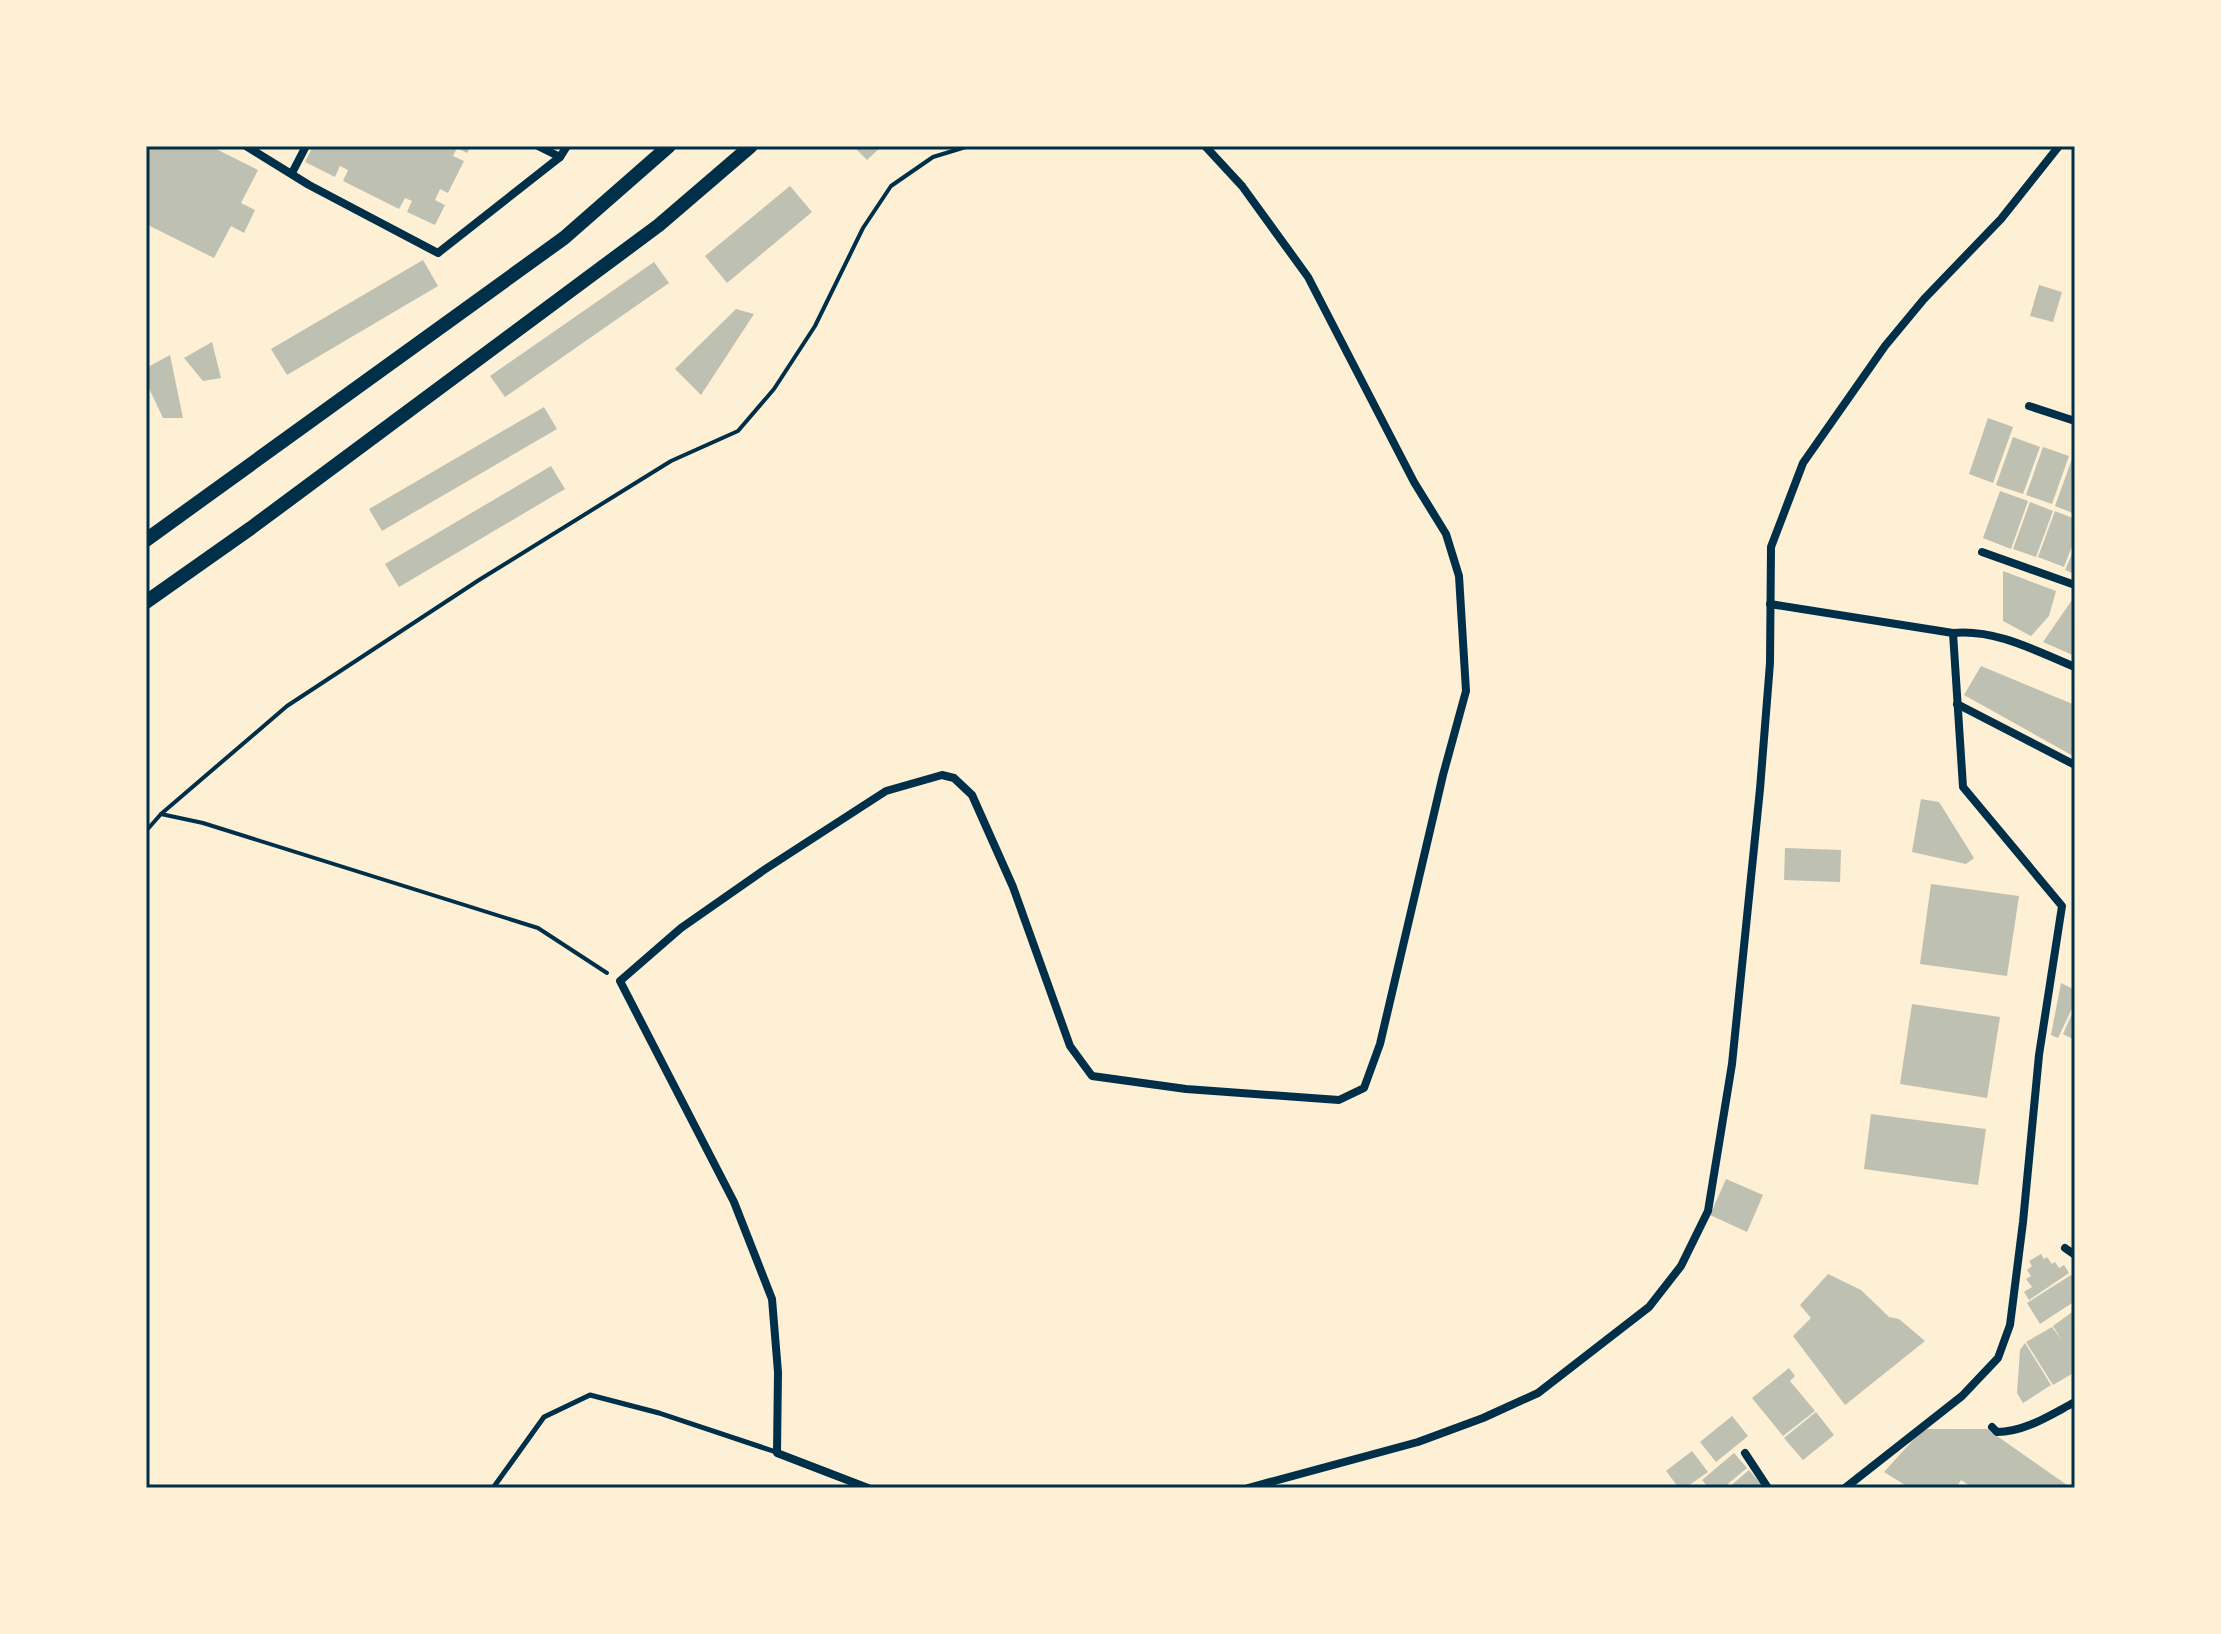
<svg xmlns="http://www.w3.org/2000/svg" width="2221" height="1634" font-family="'Exo 2',sans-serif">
<rect width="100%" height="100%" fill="#fdf0d5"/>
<g fill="#bec0b2">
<path d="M 146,146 L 210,146 L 258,170 L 241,203 L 255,210 L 244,233 L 231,226 L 214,258 L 146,224 Z"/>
<path d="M 313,146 L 326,147 L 471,146 L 467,153 L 457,148 L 453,156 L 464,161 L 448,193 L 440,189 L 435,200 L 445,205 L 435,225 L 407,212 L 412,201 L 405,198 L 399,209 L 343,181 L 348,170 L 340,166 L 335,177 L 305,162 Z"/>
<path d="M 853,146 L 882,146 L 867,160 Z"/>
<path d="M 790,186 L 812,212 L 727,283 L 705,256 Z"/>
<path d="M 423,260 L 438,286 L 287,375 L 271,349 Z"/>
<path d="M 654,262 L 669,283 L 505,397 L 490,376 Z"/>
<path d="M 2039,285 L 2062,292 L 2053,322 L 2030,316 Z"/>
<path d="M 736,309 L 754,314 L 701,395 L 675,369 Z"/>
<path d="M 212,342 L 221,378 L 203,381 L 184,358 Z"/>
<path d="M 170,355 L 183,418 L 163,418 L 146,382 L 146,368 Z"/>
<path d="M 544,407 L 557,429 L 382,531 L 369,509 Z"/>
<path d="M 1988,418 L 2013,427 L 1993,483 L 1969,474 Z"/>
<path d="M 2013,437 L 2040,447 L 2023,494 L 1996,485 Z"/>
<path d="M 2043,447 L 2069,456 L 2052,504 L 2026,495 Z"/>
<path d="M 2072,459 L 2075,460 L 2075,514 L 2055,506 Z"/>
<path d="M 551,466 L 565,489 L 399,587 L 385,564 Z"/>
<path d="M 2000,491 L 2028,501 L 2011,549 L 1983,538 Z"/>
<path d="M 2030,502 L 2053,511 L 2036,557 L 2013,549 Z"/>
<path d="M 2055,511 L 2075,519 L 2075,538 L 2064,567 L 2038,557 Z"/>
<path d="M 2075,547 L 2075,574 L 2065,570 Z"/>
<path d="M 2003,571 L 2056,591 L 2049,616 L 2031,636 L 2003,621 Z"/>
<path d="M 2072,600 L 2075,602 L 2075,656 L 2043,642 Z"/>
<path d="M 1981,666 L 2075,705 L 2075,757 L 1964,695 Z"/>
<path d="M 1921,799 L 1939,802 L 1974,858 L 1966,864 L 1912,852 Z"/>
<path d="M 1785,848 L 1841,850 L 1840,882 L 1784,880 Z"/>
<path d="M 1931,884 L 2019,896 L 2007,976 L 1920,964 Z"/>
<path d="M 2061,983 L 2075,990 L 2075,1002 L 2058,1038 L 2051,1035 Z"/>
<path d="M 1912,1004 L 2000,1017 L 1987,1098 L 1900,1084 Z"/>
<path d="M 2075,1007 L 2075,1040 L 2063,1034 Z"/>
<path d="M 1871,1114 L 1986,1129 L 1978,1185 L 1864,1169 Z"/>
<path d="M 1726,1179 L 1763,1195 L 1747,1232 L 1710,1215 Z"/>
<path d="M 2041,1254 L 2044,1259 L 2047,1257 L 2052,1264 L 2055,1262 L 2059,1268 L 2064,1265 L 2069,1273 L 2029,1300 L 2024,1292 L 2032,1287 L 2026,1279 L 2031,1276 L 2027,1270 L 2032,1266 L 2029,1261 Z"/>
<path d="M 1828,1274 L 1861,1290 L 1889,1317 L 1899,1319 L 1925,1341 L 1845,1405 L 1793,1336 L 1811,1318 L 1800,1305 Z"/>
<path d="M 2071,1275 L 2075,1280 L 2075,1301 L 2040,1324 L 2027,1303 Z"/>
<path d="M 2075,1310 L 2075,1372 L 2053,1385 L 2026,1342 L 2052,1327 L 2061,1339 L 2053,1326 Z"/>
<path d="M 2025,1343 L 2051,1385 L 2023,1403 L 2017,1393 L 2020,1350 Z"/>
<path d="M 1789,1368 L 1795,1376 L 1790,1381 L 1815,1411 L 1783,1436 L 1752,1398 Z"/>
<path d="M 1816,1412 L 1834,1435 L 1803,1460 L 1784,1438 Z"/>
<path d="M 1732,1416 L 1748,1436 L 1716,1462 L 1700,1442 Z"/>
<path d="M 1923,1429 L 1987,1429 L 2067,1485 L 2064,1488 L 1973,1488 L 1961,1480 L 1956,1488 L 1910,1488 L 1884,1472 Z"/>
<path d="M 1692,1451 L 1708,1472 L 1685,1488 L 1679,1488 L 1666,1471 Z"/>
<path d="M 1734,1453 L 1747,1468 L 1723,1488 L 1709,1488 L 1702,1480 Z"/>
<path d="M 1749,1470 L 1764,1488 L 1728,1488 Z"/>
</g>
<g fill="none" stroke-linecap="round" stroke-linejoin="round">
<g stroke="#003049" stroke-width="4">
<path d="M 161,814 L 287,706 L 479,580 L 671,461 L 738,431 L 774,389 L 815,326 L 863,228 L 891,186 L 933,157 L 969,146"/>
<path d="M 146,831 L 161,814 L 203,823 L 538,928 L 607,973"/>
</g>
<path stroke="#003049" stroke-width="5" d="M 493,1488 L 544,1417 L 590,1395 L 659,1413 L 776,1452"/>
<g stroke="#003049" stroke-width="8">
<path d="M 246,146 L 309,185 L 438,253 L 560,157"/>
<path d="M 538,146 L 560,157 L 567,146"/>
<path d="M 292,173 L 306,146"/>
<path d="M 2029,406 L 2075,421"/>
<path d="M 1982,552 L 2075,585"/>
<path d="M 1770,604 L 1953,633 C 1996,629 2036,651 2075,667"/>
<path d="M 1957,704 L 2075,765"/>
<path d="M 2065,1248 L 2075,1255"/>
<path d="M 1992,1427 L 1997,1432 C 2025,1432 2050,1415 2075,1402"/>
<path d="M 1745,1453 L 1768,1488"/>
<path d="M 868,1488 L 777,1453 L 778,1372 L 772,1299 L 734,1202 L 620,981 L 681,928 L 764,870 L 886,791 L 942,775 L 954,778 L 972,795 L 1013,887 L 1070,1046 L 1092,1076 L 1186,1089 L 1339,1100 L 1364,1088 L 1380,1044 L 1443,775 L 1466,691 L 1459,576 L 1446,534 L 1414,482 L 1308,277 L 1242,186 L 1205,146"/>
<path d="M 1248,1488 L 1418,1442 L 1483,1418 L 1538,1393 L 1649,1307 L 1681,1266 L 1708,1211 L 1732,1064 L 1760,789 L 1770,663 L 1771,547 L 1803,463 L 1885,346 L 1924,299 L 2001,219 L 2059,146"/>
<path d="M 1845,1488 L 1962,1396 L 1998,1358 L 2010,1325 L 2023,1222 L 2039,1055 L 2062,906 L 1963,787 L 1953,633"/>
</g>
<g stroke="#003049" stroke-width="14">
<path d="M 146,540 L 564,238 L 669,146"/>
<path d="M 146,602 L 251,528 L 659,225 L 751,146"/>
</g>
</g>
<rect width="2221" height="1634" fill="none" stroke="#fdf0d5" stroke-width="296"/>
<rect x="148" y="148" width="1925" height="1338" fill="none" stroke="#003049" stroke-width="3"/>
</svg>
